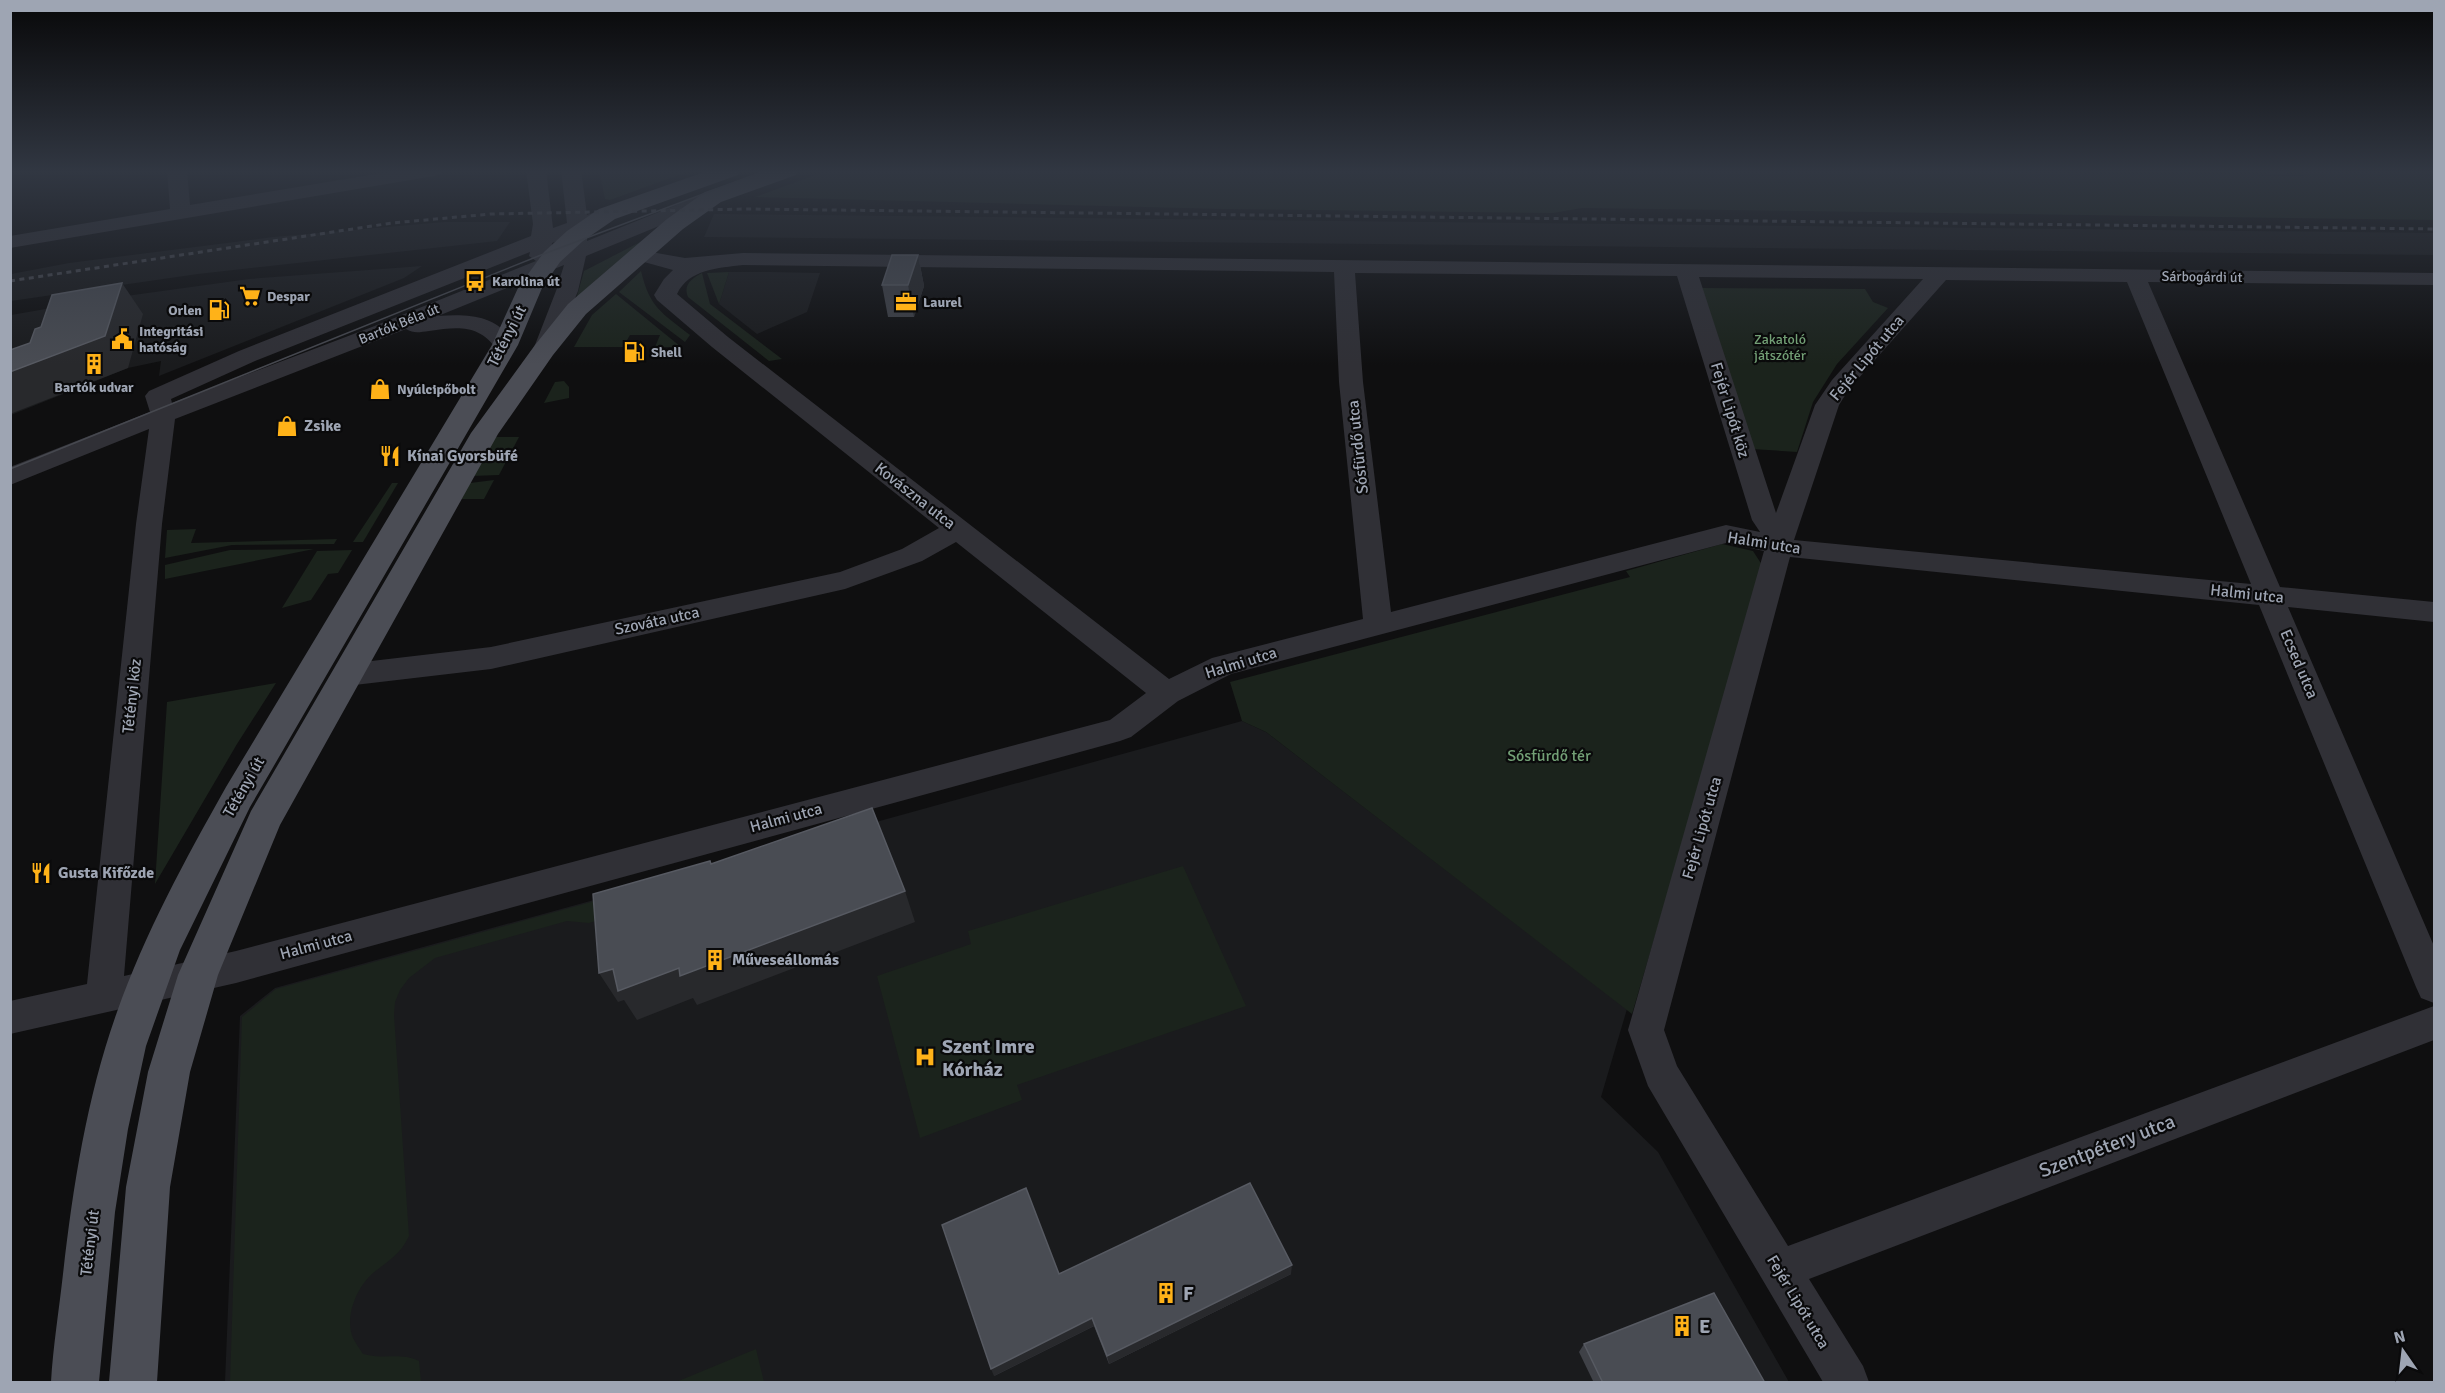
<svg xmlns="http://www.w3.org/2000/svg" width="2445" height="1393" font-family="Signika,sans-serif">
<rect width="100%" height="100%" fill="#0f0f10"/>
<g fill="#1a1b1d">
<path d="M 714,214 L 2434,233 L 2434,255 L 704,237 Z"/>
<path d="M 444,222 L 510,222 L 497,241 L 198,274 L 11,301 L 11,274 L 69,263 L 273,237 Z"/>
<path d="M 422,266 L 404,278 L 159,376 L 161,361 L 128,368 L 11,415 L 11,315 L 97,300 L 249,279 Z"/>
<path d="M 729,272 L 771,272 L 820,273 L 807,312 L 757,334 L 719,304 Z"/>
<path d="M 1242,721 L 1266,732 L 1627,1009 L 1601,1097 L 1658,1152 L 1789,1382 L 225,1382 L 240,1016 L 275,988 Z"/>
</g>
<g fill="#1b231c">
<path d="M 599,170 L 692,170 L 610,200 L 605,199 Z"/>
<path d="M 829,170 L 1414,170 C 1426,175 1442,172 1455,171 C 1460,171 1467,173 1473,173 C 1479,173 1484,171 1491,174 C 1499,170 1508,175 1516,171 L 1521,174 L 1526,171 L 1532,174 L 1545,172 L 1543,170 L 1806,170 L 2305,176 L 2298,170 L 2434,170 L 2434,220 L 1582,208 L 1553,213 L 1223,209 L 755,197 Z"/>
<path d="M 644,240 L 578,297 L 577,296 L 584,271 Z"/>
<path d="M 641,271 C 650,308 661,312 690,335 L 685,342 L 619,292 Z"/>
<path d="M 729,272 L 720,301 L 719,304 L 707,273 Z"/>
<path d="M 702,273 L 710,304 L 782,359 L 769,361 L 688,297 C 683,285 691,279 702,273 Z"/>
<path d="M 1700,288 L 1865,289 L 1873,302 L 1888,308 L 1837,364 L 1813,402 L 1797,452 L 1752,449 Z"/>
<path d="M 616,294 L 681,347 L 655,347 L 660,335 L 630,335 L 623,347 L 574,347 L 592,315 Z"/>
<path d="M 564,381 L 569,387 L 569,398 L 544,403 L 555,382 Z"/>
<path d="M 494,437 L 519,437 L 499,475 L 472,476 Z"/>
<path d="M 494,480 L 484,499 L 461,499 L 470,483 Z"/>
<path d="M 392,483 L 398,483 L 363,542 L 353,542 Z"/>
<path d="M 196,529 L 191,543 L 337,539 L 334,544 L 232,545 L 165,558 L 167,530 Z"/>
<path d="M 1722,544 L 1753,551 L 1764,568 L 1632,1014 L 1266,732 L 1242,721 L 1230,682 L 1630,577 L 1626,571 Z"/>
<path d="M 314,549 L 165,579 L 165,565 L 230,550 Z"/>
<path d="M 352,550 L 338,573 L 328,574 L 311,600 L 282,608 L 317,551 Z"/>
<path d="M 276,683 L 237,744 L 155,884 L 167,702 Z"/>
<path d="M 1183,866 L 1246,1006 L 1017,1085 L 1022,1100 L 920,1138 L 877,976 L 971,944 L 968,931 Z"/>
<path d="M 660,883 L 644,907 L 589,923 L 567,921 L 435,958 L 409,978 L 400,990 L 395,1002 L 394,1015 L 409,1236 C 401,1254 388,1261 373,1273 C 357,1287 344,1317 353,1338 C 356,1344 360,1349 363,1354 C 385,1360 400,1352 419,1361 L 421,1382 L 230,1382 L 242,1017 L 276,989 Z"/>
<path d="M 756,1349 L 764,1382 L 676,1382 Z"/>
</g>
<g fill="none" stroke-linecap="round" stroke-linejoin="round">
<g fill="#303036" fill-rule="evenodd">
<path d="M 167,170 L 187,170 L 190,205 L 400,170 L 444,170 L 441,174 L 434,176 L 10,248 L 10,236 L 170,209 Z"/>
<path d="M 526,170 L 546,170 L 553,228 L 567,223 L 561,170 L 581,170 L 587,215 L 607,208 L 614,210 L 617,214 L 614,218 L 587,229 L 587,241 L 706,193 L 720,193 L 723,197 L 720,201 L 586,256 L 578,291 L 552,355 L 544,357 L 536,355 L 533,350 L 556,291 L 564,265 L 438,316 C 471,314 497,315 516,345 L 513,350 L 505,352 L 497,350 C 479,324 458,327 429,331 C 420,332 414,334 406,329 L 175,419 L 162,524 L 124,976 L 236,951 L 1110,720 L 1146,693 L 956,542 L 922,561 L 845,589 L 491,669 L 346,686 L 336,683 L 331,675 L 336,667 L 346,664 L 491,647 L 840,572 L 902,549 L 939,528 L 712,347 L 657,300 L 654,295 L 664,279 L 673,270 L 644,262 L 640,258 L 644,254 L 651,252 L 685,258 L 743,253 L 2434,273 L 2434,285 L 2148,282 L 2280,587 L 2434,602 L 2434,622 L 2288,607 L 2434,946 L 2434,1003 L 2421,998 L 2416,987 L 2259,605 L 1790,557 L 1664,1030 L 1677,1066 L 1788,1246 L 2434,1006 L 2434,1040 L 1809,1279 L 1863,1366 L 1869,1382 L 1823,1382 L 1648,1086 L 1628,1030 L 1764,551 L 1726,543 L 1231,674 L 1178,701 L 1131,737 L 1120,741 L 236,983 L 10,1034 L 10,1001 L 87,984 L 136,524 L 149,429 L 10,485 L 10,467 L 150,412 L 145,396 L 149,391 L 239,351 L 531,236 L 533,224 ZM 567,237 L 566,249 L 551,255 L 552,243 ZM 530,252 L 529,256 L 536,261 L 372,327 L 172,403 L 171,399 L 255,361 ZM 743,265 L 1334,272 L 1339,382 L 1363,619 L 1212,658 L 1169,679 L 728,337 L 677,294 C 689,269 718,268 743,265 ZM 1355,273 L 1677,276 L 1752,520 L 1760,532 L 1726,525 L 1391,612 L 1363,382 ZM 1699,277 L 1923,279 L 1832,380 L 1815,405 L 1776,513 ZM 1946,280 L 2127,282 L 2251,584 L 1794,540 L 1839,405 L 1849,389 Z"/>
<path d="M 2265,170 L 2289,170 L 2286,174 L 2268,174 Z"/>
</g>
<g fill="#4b4d55" fill-rule="evenodd">
<path d="M 710,170 L 741,170 L 738,175 L 615,219 L 583,241 L 560,262 L 542,288 L 518,345 L 250,807 L 180,950 L 146,1046 L 128,1129 L 115,1212 L 99,1382 L 51,1382 C 53,1347 59,1310 63,1274 C 73,1186 87,1096 117,1012 C 145,933 185,860 226,787 L 492,345 L 518,288 L 544,252 L 567,231 L 599,209 Z"/>
<path d="M 768,170 L 799,170 L 796,175 L 721,202 L 683,229 L 586,314 L 553,355 L 498,434 L 280,825 L 218,975 L 190,1072 L 170,1187 L 157,1382 L 109,1382 L 126,1187 L 148,1072 L 178,975 L 251,811 L 471,433 L 535,345 L 568,304 L 667,219 L 705,192 Z"/>
</g>
<path stroke="#46484f" stroke-width="1.5" d="M 10,469 L 541,255 L 767,170"/>
<path stroke="#46484f" stroke-width="3" stroke-dasharray="5 4.5" stroke-linecap="butt" d="M 10,281 L 392,223 L 491,214 L 748,209 L 2434,229"/>
</g>
<g fill="#3f4147">
<path d="M 918,255 L 924,286 L 914,317 L 888,317 L 882,285 Z"/>
<path d="M 1059,1274 L 1291,1274 L 1109,1364 L 1094,1326 L 994,1376 Z"/>
<path d="M 1584,1344 L 1765,1383 L 1594,1383 L 1579,1352 Z"/>
</g>
<g fill="#28292c">
<path d="M 918,255 L 924,286 L 914,317 L 908,285 Z"/>
<path d="M 122,283 L 143,314 L 128,368 L 10,414 L 10,372 Z"/>
<path d="M 905,891 L 915,922 L 697,1005 L 693,998 L 637,1020 L 624,1000 L 618,1002 L 599,973 L 613,969 L 679,968 Z"/>
<path d="M 1292,1265 L 1291,1274 L 1109,1364 L 1107,1356 Z"/>
<path d="M 1092,1318 L 1094,1326 L 994,1376 L 991,1369 Z"/>
</g>
<g fill="#494c53" stroke="#575a62" stroke-width="1.5">
<path d="M 892,255 L 918,255 L 908,285 L 882,285 Z"/>
<path d="M 122,283 L 105,336 L 10,372 L 10,350 L 30,343 L 35,329 L 41,327 L 52,295 Z"/>
<path d="M 872,808 L 905,891 L 680,976 L 679,968 L 618,991 L 613,969 L 599,973 L 593,894 L 710,861 L 711,864 Z"/>
<path d="M 1250,1183 L 1292,1265 L 1107,1356 L 1092,1318 L 991,1369 L 942,1225 L 1026,1188 L 1059,1274 Z"/>
<path d="M 1714,1293 L 1765,1383 L 1603,1383 L 1584,1344 Z"/>
</g>
<linearGradient id="sky" x2="0" y2="1"><stop stop-color="#080809"/><stop offset="0.47" stop-color="#313742"/><stop offset="1" stop-color="#313742" stop-opacity="0"/></linearGradient>
<rect width="2445" height="365" fill="url(#sky)"/>
<defs>
<symbol id="bus-bare" viewBox="-9 -9 18 18"><path d="M-5-6H5V4H4V6H2V4H-2V6H-4V4H-5ZM-3.5-4V0h7V-4ZM-3.5 1.2v1.5H-2V1.2ZM2 1.2v1.5H3.5V1.2Z" fill="#ffb218" stroke="#0a0a0b" stroke-width="2.5" paint-order="stroke"/></symbol>
<symbol id="supermarket-bare" viewBox="-9 -9 18 18"><path d="M-6-5.5h2.5l.6 2H6L4.5 2H-2.5L-4.4-4H-6ZM-1.5 3.2a1.3 1.3 0 1 0 .1 0ZM3 3.2a1.3 1.3 0 1 0 .1 0Z" fill="#ffb218" stroke="#0a0a0b" stroke-width="2.5" paint-order="stroke"/></symbol>
<symbol id="office-bare" viewBox="-9 -9 18 18"><path d="M-6-3h4V-5.5h4V-3h4V5H-6ZM-1-4.5V-3h2v-1.5ZM-6 0V1H6V0Z" fill="#ffb218" stroke="#0a0a0b" stroke-width="2.5" paint-order="stroke"/></symbol>
<symbol id="fuel-bare" viewBox="-9 -9 18 18"><path d="M-5.5-6h7V0h2V4h1.3V-2.5L3-4.5l.8-.8L6-3V5H2.5V1h-1V6h-7ZM-4.2-4.7v3.2H.2V-4.7Z" fill="#ffb218" stroke="#0a0a0b" stroke-width="2.5" paint-order="stroke"/></symbol>
<symbol id="civic-bare" viewBox="-9 -9 18 18"><path d="M-.6-6.5H3V-4.5H.6V-3L4-1V1h2V6H-6V1h2V-1L-.6-3ZM-1.2 2.5V6h2.4V2.5Z" fill="#ffb218" stroke="#0a0a0b" stroke-width="2.5" paint-order="stroke"/></symbol>
<symbol id="building-bare" viewBox="-9 -9 18 18"><path d="M-4-6H4V6H1V3H-1V6H-4ZM-2.5-4.3h1.7v1.8h-1.7ZM.8-4.3h1.7v1.8H.8ZM-2.5-1h1.7V.8h-1.7ZM.8-1h1.7V.8H.8Z" fill="#ffb218" stroke="#0a0a0b" stroke-width="2.5" paint-order="stroke"/></symbol>
<symbol id="shop-bare" viewBox="-9 -9 18 18"><path d="M-5-2.5h2.3a2.7 3.5 0 0 1 5.4 0H5L5.5 6h-11ZM-1.5-2.5h3a1.5 2.3 0 0 0-3 0Z" fill="#ffb218" stroke="#0a0a0b" stroke-width="2.5" paint-order="stroke"/></symbol>
<symbol id="restaurant-bare" viewBox="-9 -9 18 18"><path d="M-5-6h1v4h1v-4h1v4h1v-4h1v5L-1.5 .5V6h-2V.5L-5-1ZM5-6V6H3V1.5H1.5Q1.5-4 5-6Z" fill="#ffb218" stroke="#0a0a0b" stroke-width="2.5" paint-order="stroke"/></symbol>
<symbol id="hospital-bare" viewBox="-9 -9 18 18"><path d="M-5-5h3v3.5h4V-5h3V5h-3V1.5h-4V5h-3Z" fill="#ffb218" stroke="#0a0a0b" stroke-width="2.5" paint-order="stroke"/></symbol>
</defs>
<g fill-rule="evenodd">
<use href="#bus-bare" x="460" y="266" width="30" height="30"/>
<use href="#supermarket-bare" x="235" y="281" width="30" height="30"/>
<use href="#office-bare" x="891" y="287" width="30" height="30"/>
<use href="#fuel-bare" x="204" y="295" width="30" height="30"/>
<use href="#civic-bare" x="107" y="324" width="30" height="30"/>
<use href="#fuel-bare" x="619" y="337" width="30" height="30"/>
<use href="#building-bare" x="79" y="349" width="30" height="30"/>
<use href="#shop-bare" x="365" y="374" width="30" height="30"/>
<use href="#shop-bare" x="272" y="411" width="30" height="30"/>
<use href="#restaurant-bare" x="375" y="441" width="30" height="30"/>
<use href="#restaurant-bare" x="26" y="858" width="30" height="30"/>
<use href="#building-bare" x="700" y="945" width="30" height="30"/>
<use href="#hospital-bare" x="910" y="1042" width="30" height="30"/>
<use href="#building-bare" x="1151" y="1278" width="30" height="30"/>
<use href="#building-bare" x="1667" y="1311" width="30" height="30"/>
</g>
<g text-anchor="middle" dominant-baseline="central" stroke-width="4.5" stroke-linejoin="round" paint-order="stroke">
<g font-size="14" fill="#9ea5b3" stroke="#0a0a0b">
<text transform="translate(2202 277) rotate(1)">Sárbogárdi út</text>
<text transform="translate(399 324) rotate(-22)">Bartók Béla út</text>
</g>
<g font-size="14" font-weight="bold" fill="#9ea5b3" stroke="#0a0a0b" text-anchor="start">
<text x="492" y="281">Karolina út</text>
<text x="267" y="296">Despar</text>
<text x="923" y="302">Laurel</text>
<text x="202" y="310" text-anchor="end">Orlen</text>
<text x="139" y="331">Integritási<tspan x="139" dy="16">hatóság</tspan></text>
<text x="651" y="352">Shell</text>
<text x="94" y="387" text-anchor="middle">Bartók udvar</text>
<text x="397" y="389">Nyúlcipőbolt</text>
</g>
<g font-size="14" fill="#73a076" stroke="#0a0a0b">
<text x="1780" y="339">Zakatoló<tspan x="1780" dy="16">játszótér</tspan></text>
</g>
<g font-size="16" fill="#9ea5b3" stroke="#0a0a0b">
<text transform="translate(507 336) rotate(-63)">Tétényi út</text>
<text transform="translate(1867 358) rotate(-50)">Fejér Lipót utca</text>
<text transform="translate(1730 410) rotate(73)">Fejér Lipót köz</text>
<text transform="translate(1358 447) rotate(-96)">Sósfürdő utca</text>
<text transform="translate(915 496) rotate(38)">Kovászna utca</text>
<text transform="translate(1764 543) rotate(9)">Halmi utca</text>
<text transform="translate(2247 594) rotate(6)">Halmi utca</text>
<text transform="translate(657 621) rotate(-12)">Szováta utca</text>
<text transform="translate(1241 663) rotate(-17)">Halmi utca</text>
<text transform="translate(2299 664) rotate(67)">Ecsed utca</text>
<text transform="translate(132 696) rotate(-84)">Tétényi köz</text>
<text transform="translate(244 787) rotate(-60)">Tétényi út</text>
<text transform="translate(786 818) rotate(-15)">Halmi utca</text>
<text transform="translate(1702 828) rotate(-74)">Fejér Lipót utca</text>
<text transform="translate(316 945) rotate(-15)">Halmi utca</text>
<text transform="translate(90 1243) rotate(-83)">Tétényi út</text>
<text transform="translate(1798 1302) rotate(59)">Fejér Lipót utca</text>
</g>
<g font-size="16" font-weight="bold" fill="#9ea5b3" stroke="#0a0a0b" text-anchor="start">
<text x="304" y="426">Zsike</text>
<text x="407" y="456">Kínai Gyorsbüfé</text>
<text x="58" y="873">Gusta Kifőzde</text>
<text x="732" y="960">Műveseállomás</text>
</g>
<g font-size="16" fill="#73a076" stroke="#0a0a0b">
<text x="1549" y="756">Sósfürdő tér</text>
</g>
<g font-size="20" font-weight="bold" fill="#9ea5b3" stroke="#0a0a0b" text-anchor="start">
<text x="942" y="1046">Szent Imre<tspan x="942" dy="23">Kórház</tspan></text>
<text x="1183" y="1293">F</text>
<text x="1699" y="1326">E</text>
</g>
<g font-size="20" fill="#9ea5b3" stroke="#0a0a0b">
<text transform="translate(2107 1146) rotate(-21)">Szentpétery utca</text>
</g>
</g>
<rect width="2445" height="1393" fill="none" stroke="#9ea5b3" stroke-width="24"/>
<g transform="translate(2403 1351) rotate(346)" stroke="#0a0a0b" stroke-width="4.5" paint-order="stroke">
<path d="M0-4.5L10 22L0 15L-10 22Z" fill="#9ea5b3"/>
<text y="-9" font-size="16" font-weight="bold" text-anchor="middle" fill="#9ea5b3">N</text>
</g>
</svg>
